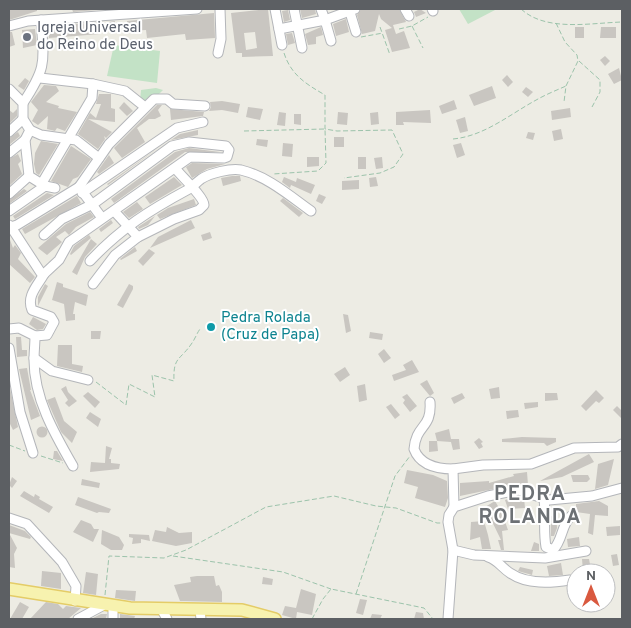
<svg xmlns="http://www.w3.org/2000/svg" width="631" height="628" font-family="Overpass,sans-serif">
<rect width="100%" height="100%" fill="#edece4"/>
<g fill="#c3e2c6">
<path d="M 459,9 L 497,9 L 468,24 Z"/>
<path d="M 114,45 L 160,51 L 157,83 L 107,76 Z"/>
<path d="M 156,88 L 163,90 C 156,97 150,103 140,101 L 141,90 Z"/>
</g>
<g fill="#c9c6c1" fill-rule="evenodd">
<path d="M 13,9 L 37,9 L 37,11 L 9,20 L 9,10 Z"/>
<path d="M 72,9 L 108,9 L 73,12 Z"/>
<path d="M 268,9 L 273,56 L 242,57 L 242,53 L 236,53 L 231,13 ZM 255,32 L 257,48 L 246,50 L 244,33 Z"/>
<path d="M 300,9 L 315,9 L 316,14 L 302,18 Z"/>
<path d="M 361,9 L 399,9 L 406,22 L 393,25 L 396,34 L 404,31 L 410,48 L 392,52 L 385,30 L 392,28 L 381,19 L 379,14 L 375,31 L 362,34 L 357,15 Z"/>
<path d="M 420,9 L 426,13 L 416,17 L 414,12 Z"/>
<path d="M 288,10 L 290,20 L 284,22 L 282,11 Z"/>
<path d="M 214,13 L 215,38 L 186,40 L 185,34 L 147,38 L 146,30 L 128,31 L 127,21 Z"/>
<path d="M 346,19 L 349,32 L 336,36 L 333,24 Z"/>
<path d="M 115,21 L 114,31 L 109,32 L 108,22 Z"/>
<path d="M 101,22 L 103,22 L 100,34 L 49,38 L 48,26 Z"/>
<path d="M 321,27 L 323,35 L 316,37 L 316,44 L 308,45 L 305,34 Z"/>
<rect x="575" y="27" width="9" height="11"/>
<path d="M 601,27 L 616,27 L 616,38 L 600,38 Z"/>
<path d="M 35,29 L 37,45 L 23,48 L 22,30 Z"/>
<path d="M 9,32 L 12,32 L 15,45 L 9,47 Z"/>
<path d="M 292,33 L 295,43 L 288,45 L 286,34 Z"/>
<path d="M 605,56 L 610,61 L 605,66 L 600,60 Z"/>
<path d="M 619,68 L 622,80 L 614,84 L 608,74 Z"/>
<path d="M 507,75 L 513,82 L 508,87 L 502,80 Z"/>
<path d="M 25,78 L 29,81 L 24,90 L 18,86 Z"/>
<path d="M 44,85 L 56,86 L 59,91 L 46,102 L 59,106 L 58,108 L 77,112 L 65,131 L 57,128 L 55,131 L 47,129 L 48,116 L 38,125 L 32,121 L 38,110 L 31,102 Z"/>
<path d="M 492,86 L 496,98 L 474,106 L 469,95 Z"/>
<path d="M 526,87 L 533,92 L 528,97 L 522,92 Z"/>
<path d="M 99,94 L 111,94 L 111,108 L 115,109 L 115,122 L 88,119 L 112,132 L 106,138 L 104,136 L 105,139 L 98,149 L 78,134 L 90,113 L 96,118 L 101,104 L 96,104 Z"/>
<path d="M 454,100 L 457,109 L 442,114 L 439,106 Z"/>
<path d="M 222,101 L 240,104 L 238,113 L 222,110 L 209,111 L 211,107 L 210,102 Z"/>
<path d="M 124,102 L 133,111 L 127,116 L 119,108 Z"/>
<path d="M 157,105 L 162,105 L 158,110 L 161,116 L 155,119 L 149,119 L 137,128 L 145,142 L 122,158 L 114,148 Z"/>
<path d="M 248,107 L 263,109 L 260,120 L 246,117 Z"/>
<path d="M 570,108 L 571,117 L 552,120 L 551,111 Z"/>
<path d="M 17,109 L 17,116 L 9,124 L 9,110 L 13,113 Z"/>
<path d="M 170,109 L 204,112 L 203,116 L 171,120 Z"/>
<path d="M 430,110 L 431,123 L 403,122 L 404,125 L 396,125 L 396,112 Z"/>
<path d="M 279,112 L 286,113 L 285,126 L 277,125 Z"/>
<path d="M 338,112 L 348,113 L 347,125 L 337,124 Z"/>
<path d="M 378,112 L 379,124 L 371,125 L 370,113 Z"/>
<path d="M 294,114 L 301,114 L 301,125 L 294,124 Z"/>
<path d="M 465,117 L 468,131 L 460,133 L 456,120 Z"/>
<path d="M 561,129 L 563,139 L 554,141 L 552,131 Z"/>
<path d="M 198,130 L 198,135 L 171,140 L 180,134 Z"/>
<path d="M 18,132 L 20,136 L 9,145 L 9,138 Z"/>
<path d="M 528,132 L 535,133 L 533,140 L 526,138 Z"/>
<rect x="334" y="137" width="10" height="10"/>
<path d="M 257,139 L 268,140 L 267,147 L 256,145 Z"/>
<path d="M 41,141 L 58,144 L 39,175 L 36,173 L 34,164 L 35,153 Z"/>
<path d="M 283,143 L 293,144 L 292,157 L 282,156 Z"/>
<path d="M 461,143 L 465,155 L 457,158 L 453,145 Z"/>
<path d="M 71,146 L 91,159 L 78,177 L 73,179 L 68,187 L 51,181 Z"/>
<path d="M 189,148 L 220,152 L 185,152 L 114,203 L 111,199 L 175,152 Z"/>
<path d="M 157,149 L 108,185 L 107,184 Z"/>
<path d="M 18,154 L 21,161 L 18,164 L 22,174 L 9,186 L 9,159 Z"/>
<path d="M 109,155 L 114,163 L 99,174 L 97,172 Z"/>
<path d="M 307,157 L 319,157 L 319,166 L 307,167 Z"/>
<rect x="358" y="157" width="8" height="12"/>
<path d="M 382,157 L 383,168 L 376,169 L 374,158 Z"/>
<path d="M 192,163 L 225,164 L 207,169 L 192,178 L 186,167 Z"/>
<path d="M 232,176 L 240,176 L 241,181 L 223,186 L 221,178 Z"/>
<path d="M 174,177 L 182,185 L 150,204 L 145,197 Z"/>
<path d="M 284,177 L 296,182 L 297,178 L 315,185 L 311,194 L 291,185 L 290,188 L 282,182 Z"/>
<path d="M 376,177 L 378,186 L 370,187 L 369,178 Z"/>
<path d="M 359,180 L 359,189 L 342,190 L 342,181 Z"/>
<path d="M 24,189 L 27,191 L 9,204 L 9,200 Z"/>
<path d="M 47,193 L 54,195 L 15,219 L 13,216 Z"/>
<path d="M 319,194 L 326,197 L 322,204 L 316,201 Z"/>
<path d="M 77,196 L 81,203 L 25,234 L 22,229 Z"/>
<path d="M 283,198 L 303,213 L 299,217 L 280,201 Z"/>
<path d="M 194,199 L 196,205 L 160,219 L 157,215 L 168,208 Z"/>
<path d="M 137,202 L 143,209 L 129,218 L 123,212 Z"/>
<path d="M 90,212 L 94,217 L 76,227 L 69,235 L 65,231 L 56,237 L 62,242 L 47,255 L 38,248 L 66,224 Z"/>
<path d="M 155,216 L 148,225 L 139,229 L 138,227 Z"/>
<path d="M 111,220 L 113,223 L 101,232 L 99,229 Z"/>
<path d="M 191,220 L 195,228 L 150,248 L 158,237 Z"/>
<path d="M 210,232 L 212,238 L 203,241 L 201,235 Z"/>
<path d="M 89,235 L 91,238 L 71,255 L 70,254 L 74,246 Z"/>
<path d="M 9,237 L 13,248 L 15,245 L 21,253 L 18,259 L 35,277 L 30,283 L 9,264 Z"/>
<path d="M 91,239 L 97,244 L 85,257 L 77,275 L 72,272 Z"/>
<path d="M 135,247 L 137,251 L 121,260 L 120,259 Z"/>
<path d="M 149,249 L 155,253 L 143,266 L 138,261 Z"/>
<path d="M 57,282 L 63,284 L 63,287 L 88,295 L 86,306 L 75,302 L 73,314 L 75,314 L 75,320 L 66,321 L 64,304 L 52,300 Z"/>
<path d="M 45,284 L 48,286 L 38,306 L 38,297 Z"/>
<path d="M 129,284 L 133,286 L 133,289 L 123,308 L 117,305 Z"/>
<path d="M 343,314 L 348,315 L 351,331 L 346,333 Z"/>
<path d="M 33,317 L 46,324 L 43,329 L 37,330 L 29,324 Z"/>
<path d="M 91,331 L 101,331 L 100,339 L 91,339 Z"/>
<path d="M 370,332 L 383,334 L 382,340 L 369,338 Z"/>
<path d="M 16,337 L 21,337 L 22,350 L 27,350 L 27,356 L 17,357 Z"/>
<path d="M 58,345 L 72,345 L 72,364 L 83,366 L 82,372 L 57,366 Z"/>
<path d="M 384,349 L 391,358 L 384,363 L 378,354 Z"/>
<path d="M 412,360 L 419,372 L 394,381 L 392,375 L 406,370 L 403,365 Z"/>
<path d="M 345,367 L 350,375 L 340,382 L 334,374 Z"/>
<path d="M 27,368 L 31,390 L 30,390 L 40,416 L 31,420 L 19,369 Z"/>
<path d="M 427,380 L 434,393 L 430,396 L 420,384 Z"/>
<path d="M 9,383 L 18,427 L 13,430 L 9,422 Z"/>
<path d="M 365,384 L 367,400 L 359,402 L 357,386 Z"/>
<path d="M 66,386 L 68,392 L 77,401 L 69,407 L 65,403 L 68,400 L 61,389 Z"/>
<path d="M 499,387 L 500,398 L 491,399 L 489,389 Z"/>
<path d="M 596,390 L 604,398 L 599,403 L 596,401 L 586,411 L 581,406 Z"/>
<path d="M 88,392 L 100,402 L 95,408 L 83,396 Z"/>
<path d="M 462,393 L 465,398 L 454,404 L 451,398 Z"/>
<path d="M 545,393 L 557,393 L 558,400 L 545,401 Z"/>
<path d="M 407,394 L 417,406 L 410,412 L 403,403 L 405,400 L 402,397 Z"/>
<path d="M 55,397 L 64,421 L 77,432 L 72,443 L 61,432 L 47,400 Z"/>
<path d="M 538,402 L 538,407 L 525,409 L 524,403 Z"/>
<path d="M 391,404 L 400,415 L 395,419 L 386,407 Z"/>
<path d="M 617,406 L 622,411 L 622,419 L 613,410 Z"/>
<path d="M 518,410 L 519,417 L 507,419 L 506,411 Z"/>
<path d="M 90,412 L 101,419 L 98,427 L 86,418 Z"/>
<circle cx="42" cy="432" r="5.5"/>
<path d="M 449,429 L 451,439 L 459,439 L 460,449 L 453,450 L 451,442 L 437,441 L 435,433 Z"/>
<path d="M 522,437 L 556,438 L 556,442 L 547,446 L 544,443 L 502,442 L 502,439 Z"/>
<path d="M 479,438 L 483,442 L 481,443 L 483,447 L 479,449 L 474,442 Z"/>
<path d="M 429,441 L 437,441 L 438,451 L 429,452 Z"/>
<path d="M 106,446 L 112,448 L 109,459 L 111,459 L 111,463 L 120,464 L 119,469 L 90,472 L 91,462 L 105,463 Z"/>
<path d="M 54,451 L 57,451 L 63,461 L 53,459 Z"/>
<path d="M 589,454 L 594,462 L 562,477 L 540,481 Z"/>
<path d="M 614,459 L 608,485 L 595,489 L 598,464 Z"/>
<path d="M 407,470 L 433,475 L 447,481 L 448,498 L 445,507 L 415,498 L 418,487 L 404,483 Z"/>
<path d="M 527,472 L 528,485 L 517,484 L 460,496 L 460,483 L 489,481 L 489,483 L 514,476 L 513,474 Z"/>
<path d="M 571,475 L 588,475 L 590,479 L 587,482 L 573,482 Z"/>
<path d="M 12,477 L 17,481 L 12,488 L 9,485 Z"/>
<path d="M 82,479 L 100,483 L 99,488 L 81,485 Z"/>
<path d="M 24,491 L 34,497 L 35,494 L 40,497 L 39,499 L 53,507 L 49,513 L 20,496 Z"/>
<path d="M 518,496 L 524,498 L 525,508 L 508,509 L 505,500 Z"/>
<path d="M 78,497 L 111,509 L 109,513 L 99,512 L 97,513 L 75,505 Z"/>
<path d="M 495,501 L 502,513 L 508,530 L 502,531 L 504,550 L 501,550 L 498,540 L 501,540 L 485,507 Z"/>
<path d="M 599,501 L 608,506 L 608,516 L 595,515 L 593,535 L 588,533 L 590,514 L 576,512 L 576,504 Z"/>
<path d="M 551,516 L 556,517 L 557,528 L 554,536 L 551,536 Z"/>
<path d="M 81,520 L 91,524 L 94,529 L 99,529 L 93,542 L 73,532 Z"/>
<path d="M 484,521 L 488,535 L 491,549 L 482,549 L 480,537 L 470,540 L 471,522 Z"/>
<path d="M 9,525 L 25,531 L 31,537 L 30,539 L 9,533 L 17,548 L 14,554 L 15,568 L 9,567 Z"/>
<path d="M 620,526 L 620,535 L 607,536 L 606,527 Z"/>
<path d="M 167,527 L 179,533 L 192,532 L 192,543 L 176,546 L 152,541 L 155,530 L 166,532 Z"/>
<path d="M 102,530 L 119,537 L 124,545 L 122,550 L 111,550 L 101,544 Z"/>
<path d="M 129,534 L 149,535 L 150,541 L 141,539 L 141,543 L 132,544 L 133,538 L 129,537 Z"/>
<path d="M 579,537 L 580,546 L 568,547 L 567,539 Z"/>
<path d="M 534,542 L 539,544 L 539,551 L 531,551 Z"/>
<path d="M 617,554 L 619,565 L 613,566 L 611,555 Z"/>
<path d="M 582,559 L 589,559 L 591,570 L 583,571 Z"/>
<path d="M 561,563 L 563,575 L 549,576 L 547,566 Z"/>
<path d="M 520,567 L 533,570 L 532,575 L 518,571 Z"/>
<path d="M 42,571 L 61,573 L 61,589 L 41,586 Z"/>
<path d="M 86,572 L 98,574 L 96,595 L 83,593 Z"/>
<path d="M 197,576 L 214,576 L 216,586 L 219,585 L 222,592 L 222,602 L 180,601 L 174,585 L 191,582 L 190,577 Z"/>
<path d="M 263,577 L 273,579 L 272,585 L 262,584 Z"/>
<path d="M 301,589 L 316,594 L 312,615 L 297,612 L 296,619 L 282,615 L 285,606 L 296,608 Z"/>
<path d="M 116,590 L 136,591 L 135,601 L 115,598 Z"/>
<path d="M 360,599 L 367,600 L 363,615 L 356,613 Z"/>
<path d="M 20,602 L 29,607 L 22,619 L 10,619 Z"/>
<path d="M 46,602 L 58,604 L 63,609 L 66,606 L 81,608 L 68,619 L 30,619 Z"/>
<path d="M 416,612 L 423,613 L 424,619 L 414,619 Z"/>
<path d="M 101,614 L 107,614 L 106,619 L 91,619 Z"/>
<path d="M 120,614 L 135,616 L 134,619 L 120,619 Z"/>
<path d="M 372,614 L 382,615 L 380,619 L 370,619 Z"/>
</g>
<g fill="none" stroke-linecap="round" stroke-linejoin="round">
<defs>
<g id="minor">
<path d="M 275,9 L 282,45"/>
<path d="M 294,9 L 302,48"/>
<path d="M 321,9 L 325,20 L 355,9"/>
<path d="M 349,9 L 356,32"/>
<path d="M 405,9 L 409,16"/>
<path d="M 432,9 L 433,11"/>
<path d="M 9,26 L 28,21 L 197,9"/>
<path d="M 279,29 L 325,20 L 331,41"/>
<path d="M 218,53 L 221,39 L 220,9"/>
<path d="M 40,78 L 93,84 L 125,91 L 145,107"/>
<path d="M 9,89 L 23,103 L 23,119 L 30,130 L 25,140 L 29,176 L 45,186 L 55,188"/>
<path d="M 23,103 C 47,67 44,62 41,20"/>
<path d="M 30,130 L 41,135 L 76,140 L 99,158"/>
<path d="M 9,132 L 23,119"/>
<path d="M 9,153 L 25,140"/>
<path d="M 42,183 L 92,98 L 93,84"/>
<path d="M 82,193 L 177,128 L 203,122"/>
<path d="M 9,194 L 29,176"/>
<path d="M 9,211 L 45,186"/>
<path d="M 114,211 L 138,237"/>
<path d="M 102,218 L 79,187 L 109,144 L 154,99 L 167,99 L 173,104 L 205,106"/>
<path d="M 9,225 L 11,227 L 17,225 L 79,187"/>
<path d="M 9,228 L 11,227 L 41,273 L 44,274 C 38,285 26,296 32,310 L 51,317 L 54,322 L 47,335 L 35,336"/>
<path d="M 44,235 L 62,219 L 93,204 L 172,146 L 189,142 L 226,146 L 229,150 L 227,157 L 224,158 L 190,157 L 69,242 L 59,260 L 44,274"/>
<path d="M 90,261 C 121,228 150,210 189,189 C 193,186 197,182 201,179 C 210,173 231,168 241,170 C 267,176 290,196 311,211"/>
<path d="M 93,284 L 115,255 L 138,237 L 174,219 L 199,210 L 204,205 C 204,197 181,176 175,168"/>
<path d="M 9,329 L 19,328 L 35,336 C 35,344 34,352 34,360 C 34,398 54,433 73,466"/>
<path d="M 9,348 L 20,412 L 33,453"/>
<path d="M 34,358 L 52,371 L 88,380"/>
<path d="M 430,402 C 432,429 416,424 414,449 C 420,465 437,469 453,469 L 454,507"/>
<path d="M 453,469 L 483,465 L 531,464 L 574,448 L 618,447 L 622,444"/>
<path d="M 544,498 C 546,515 543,530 546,547 L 553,550 C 563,540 561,525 571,516"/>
<path d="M 9,518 L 27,524 L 62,562 L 76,586 L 75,601"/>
<path d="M 453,550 L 474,555 L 545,558 L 586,551"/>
<path d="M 488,557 C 498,560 501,567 510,573 C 527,585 551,583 570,580"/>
<path d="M 113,606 L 113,619"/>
<path d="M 162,610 L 167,619"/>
<path d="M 200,610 L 201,619"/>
<path d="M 78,619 L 104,605"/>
<path d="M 448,619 L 453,550 L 448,522 L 449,515 L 454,507 L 488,496 L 518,490 L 549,500 L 592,496 L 622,488"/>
</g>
<path id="major" d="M 9,589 L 130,608 L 242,610 L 275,619"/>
</defs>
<use href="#minor" stroke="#b4b6ba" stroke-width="11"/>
<use href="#major" stroke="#e4cc67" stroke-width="14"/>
<g stroke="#9cc3ab" stroke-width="1" stroke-dasharray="5 2.5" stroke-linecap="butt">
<path d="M 521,9 C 546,32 590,23 622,22"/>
<path d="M 556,23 L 565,42 L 577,55 L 578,61 L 566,86 L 564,102"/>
<path d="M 412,26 L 423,48"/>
<path d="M 380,27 L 390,55"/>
<path d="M 399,29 L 412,26 L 428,17"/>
<path d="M 361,37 L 383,33"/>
<path d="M 284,53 C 291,75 306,84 325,95 L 325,129 L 337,131 L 392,130 L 403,154 L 394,167 L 380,173 L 344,178"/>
<path d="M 579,61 L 600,80 L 600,92 L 592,107"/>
<path d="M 244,131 L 325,129 L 326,163 L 318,171 L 273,174"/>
<path d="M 453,139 C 485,136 510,114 538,99 C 547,94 557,90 566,86"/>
<path d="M 96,382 L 126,405 L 129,384 L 155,397 L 152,375 L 174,381 C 173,356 180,361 192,343 C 195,339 197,333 200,329"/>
<path d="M 9,445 L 25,451"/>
<path d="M 41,456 L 63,463"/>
<path d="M 173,556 L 283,572 L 331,589"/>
<path d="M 356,594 L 395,476 L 410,456"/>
<path d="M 105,595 L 109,556 L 164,558 L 186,550 L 266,507 L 334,496 L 376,506 L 396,508 L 437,523 L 441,523"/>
<path d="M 312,619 L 323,599 L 331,589 L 424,608 L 433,619"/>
</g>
<use href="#minor" stroke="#fff" stroke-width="9"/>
<use href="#major" stroke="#f7f2af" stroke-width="11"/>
</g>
<circle fill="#6b7280" stroke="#fff" stroke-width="2" cx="27" cy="37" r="5"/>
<circle fill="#0f9aa8" stroke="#fff" stroke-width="2" cx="211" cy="327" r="5"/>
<g text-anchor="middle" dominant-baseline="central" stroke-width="4" stroke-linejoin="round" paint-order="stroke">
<g font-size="15" fill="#5b616d" stroke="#fff" text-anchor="start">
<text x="37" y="28">Igreja Universal<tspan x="37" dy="17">do Reino de Deus</tspan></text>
</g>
<g font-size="15" fill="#0d838f" stroke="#fff" text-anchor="start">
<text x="221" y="318">Pedra Rolada<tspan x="221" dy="17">(Cruz de Papa)</tspan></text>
</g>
<g font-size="20" font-weight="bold" letter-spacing="1" fill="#6d7175" stroke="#fff">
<text x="530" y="495">PEDRA<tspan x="530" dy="23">ROLANDA</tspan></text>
</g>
</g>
<rect width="631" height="628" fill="none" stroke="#5c5f63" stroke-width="20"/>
<g transform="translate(591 588)"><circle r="24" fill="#ffffff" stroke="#bebfc1"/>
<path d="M0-4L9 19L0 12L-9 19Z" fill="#d9593f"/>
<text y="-8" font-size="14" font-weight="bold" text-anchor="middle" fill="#5c5f63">N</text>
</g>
</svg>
